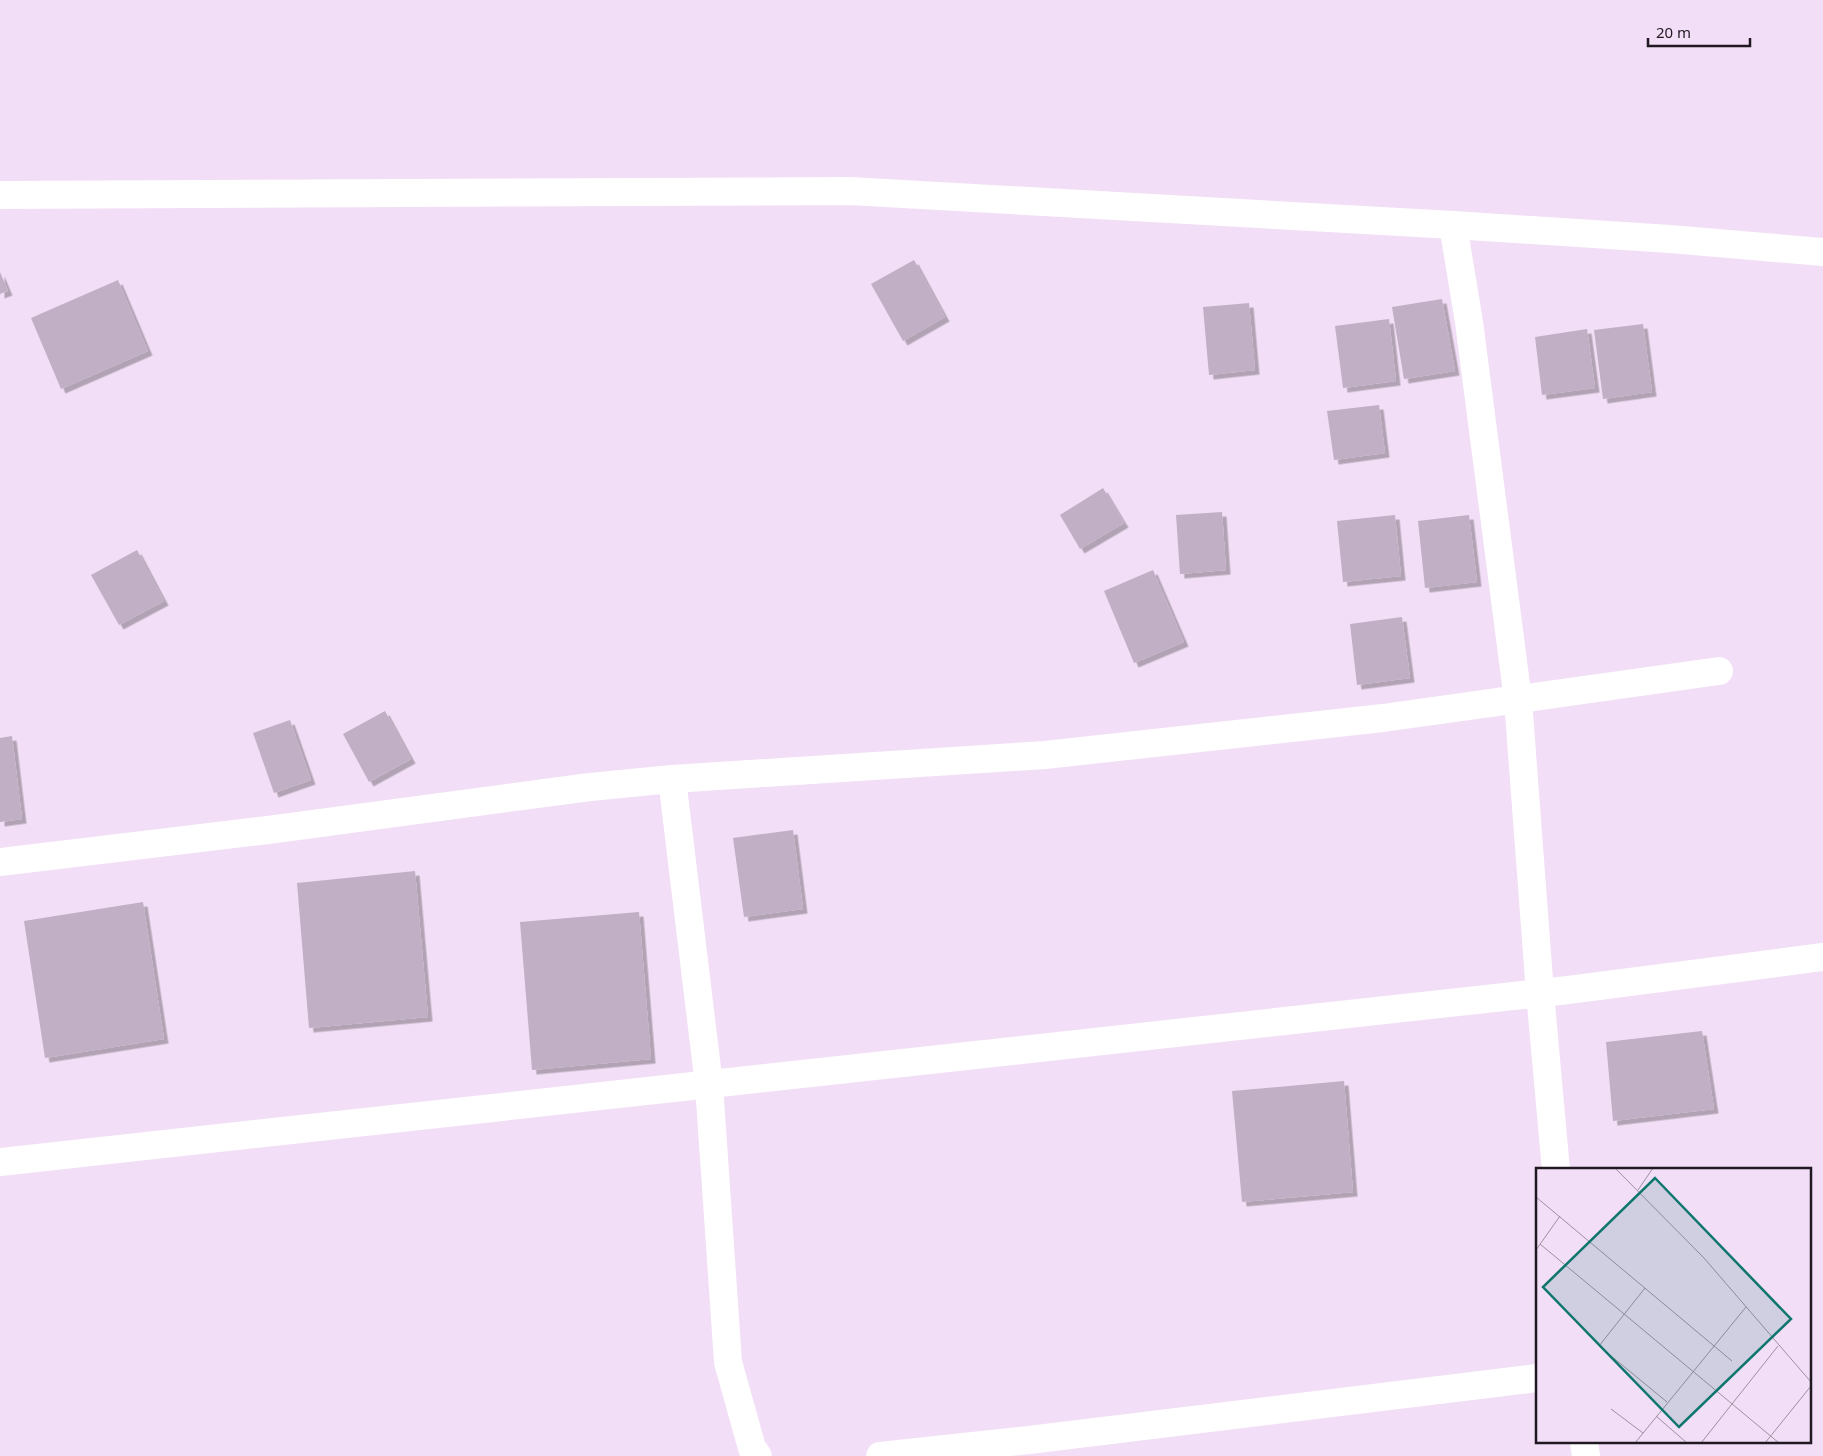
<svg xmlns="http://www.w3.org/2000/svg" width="1823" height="1456" font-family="'Noto Sans',sans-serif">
<defs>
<filter id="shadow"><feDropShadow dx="4.5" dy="4.5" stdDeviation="0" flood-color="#0004"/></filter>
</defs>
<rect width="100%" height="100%" fill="#f2def6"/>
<g fill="#c1afc5" filter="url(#shadow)">
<path d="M 914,260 L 945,317 L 903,341 L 871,284 Z"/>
<path d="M 0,272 L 8,291 L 0,294 Z"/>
<path d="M 118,280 L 148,351 L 61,389 L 31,318 Z"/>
<path d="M 1442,299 L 1455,371 L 1404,379 L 1392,307 Z"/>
<path d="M 1249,303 L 1255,370 L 1209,375 L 1203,307 Z"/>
<path d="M 1389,319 L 1396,381 L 1343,388 L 1335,326 Z"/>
<path d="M 1643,324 L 1652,392 L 1603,399 L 1594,330 Z"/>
<path d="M 1587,329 L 1595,388 L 1542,395 L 1535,337 Z"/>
<path d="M 1379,405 L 1385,453 L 1334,460 L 1327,411 Z"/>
<path d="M 1103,488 L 1124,523 L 1080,549 L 1060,515 Z"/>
<path d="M 1222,512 L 1226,570 L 1180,574 L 1176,515 Z"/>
<path d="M 1395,515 L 1401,576 L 1343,582 L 1337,521 Z"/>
<path d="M 1469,515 L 1477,582 L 1425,588 L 1418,521 Z"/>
<path d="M 137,550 L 164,601 L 119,625 L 91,575 Z"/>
<path d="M 1153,570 L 1184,642 L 1134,663 L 1104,591 Z"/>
<path d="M 1402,617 L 1410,678 L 1357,685 L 1350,624 Z"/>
<path d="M 385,711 L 411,759 L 369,782 L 343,734 Z"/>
<path d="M 290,720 L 311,780 L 274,793 L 253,733 Z"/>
<path d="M 12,736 L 22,819 L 0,822 L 0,738 Z"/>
<path d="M 793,830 L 803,909 L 744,917 L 733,838 Z"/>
<path d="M 415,871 L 428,1017 L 309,1028 L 297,883 Z"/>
<path d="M 143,902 L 164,1039 L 45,1058 L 24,921 Z"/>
<path d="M 639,912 L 651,1059 L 532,1070 L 520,922 Z"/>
<path d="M 1702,1031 L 1714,1109 L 1613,1121 L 1606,1042 Z"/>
<path d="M 1344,1081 L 1353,1192 L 1242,1202 L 1232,1091 Z"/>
</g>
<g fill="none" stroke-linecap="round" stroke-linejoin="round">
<g stroke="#fff" stroke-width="28">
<path d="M 0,195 L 850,191 L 1453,225 L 1670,239 L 1823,252"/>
<path d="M 1453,225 L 1469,322 L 1518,700 L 1540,993 L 1556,1170"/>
<path d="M 672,779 L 709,1085 L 728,1362 L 752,1448 L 758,1456"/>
<path d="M 0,862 L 268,830 L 590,787 L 672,779 L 1045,755 L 1383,718 L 1719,671"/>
<path d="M 0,1162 L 1568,990 L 1823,957"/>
<path d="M 1584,1442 L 1586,1456"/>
<path d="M 880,1456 L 1029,1440 L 1537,1378"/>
</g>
</g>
<g transform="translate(1536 1168)">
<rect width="275" height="275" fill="#f2def6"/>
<path fill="none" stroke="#9e8fa1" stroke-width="1" d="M 79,0 L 168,90 L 275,214M 102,22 L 117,0M 0,29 L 196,193M 4,76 L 243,275M 0,82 L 24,48M 109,120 L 63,178 L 131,234M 75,241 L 107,265M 120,248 L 151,275M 99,275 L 210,139M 165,275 L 242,178M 229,275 L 275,218"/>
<path fill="#0f766e" fill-opacity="0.15" stroke="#0f766e" stroke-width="2.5" d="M 119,10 L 255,151 L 143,259 L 7,119 Z"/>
<rect width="275" height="275" fill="none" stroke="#201921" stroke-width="2.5"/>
</g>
<path d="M1648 38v8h102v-8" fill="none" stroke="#201921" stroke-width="2.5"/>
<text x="1656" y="38" font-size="15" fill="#201921" stroke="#f2def6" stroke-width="4" paint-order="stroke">20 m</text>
</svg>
